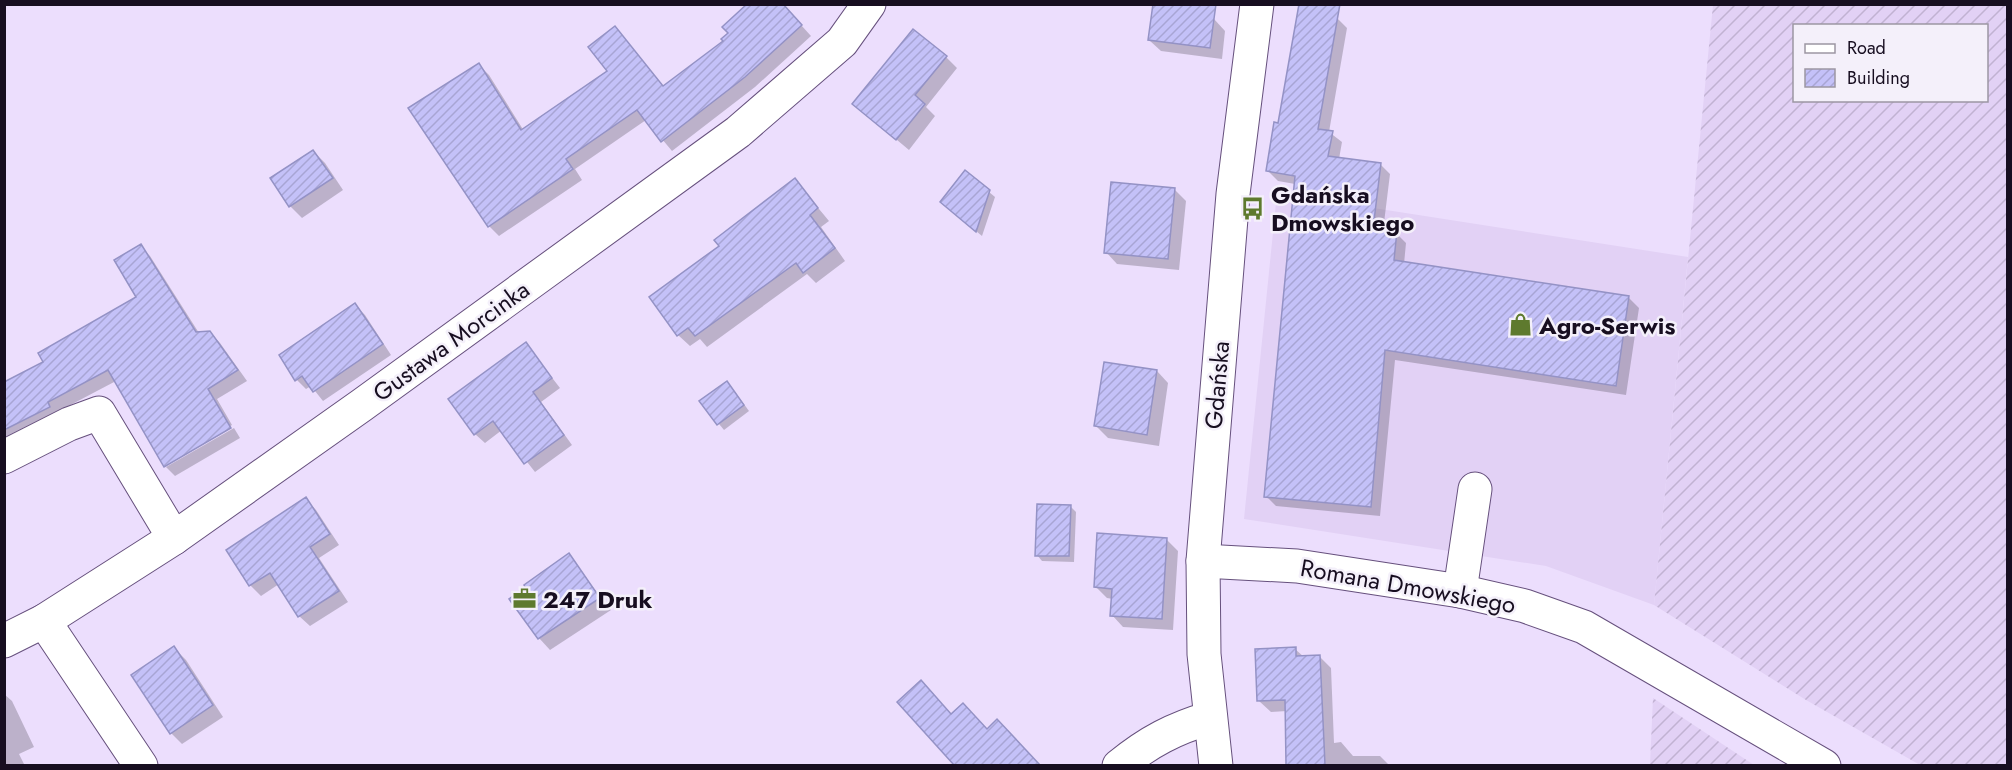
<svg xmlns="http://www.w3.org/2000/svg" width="2012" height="770" font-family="Jost,sans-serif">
<defs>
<pattern id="industrial-furrows" width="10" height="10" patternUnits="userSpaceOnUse" patternTransform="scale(1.5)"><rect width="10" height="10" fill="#e2d1f5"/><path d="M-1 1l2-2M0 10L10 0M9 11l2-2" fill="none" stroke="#c1b2d2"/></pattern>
<pattern id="building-hatch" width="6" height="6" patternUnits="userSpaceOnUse" patternTransform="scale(1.5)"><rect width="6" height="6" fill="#c4c1f8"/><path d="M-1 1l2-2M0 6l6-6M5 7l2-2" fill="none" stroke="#a8a5d4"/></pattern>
</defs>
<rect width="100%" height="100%" fill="#ecdefd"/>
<path fill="#e2d1f5" d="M 1277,193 L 1688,257 L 1654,605 L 1546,566 L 1244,519 Z"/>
<g fill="url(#industrial-furrows)" fill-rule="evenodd">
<path d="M 1713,5 L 2007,5 L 2007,765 L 1920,765 L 1806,700 L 1654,605 ZM 1794,26 L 1986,26 L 1986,100 L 1794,100 Z"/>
<path d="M 1653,698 L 1754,765 L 1650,765 Z"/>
</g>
<g fill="#0003">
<path d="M 782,4 L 811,36 L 755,87 L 672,151 L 646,120 L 575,169 L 582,180 L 499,236 L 489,226 L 479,65 L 489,75 L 524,131 L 609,72 L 615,28 L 664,87 L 725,41 Z"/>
<path d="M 1337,18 L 1347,28 L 1329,132 L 1342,142 L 1339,159 L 1380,164 L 1390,174 L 1383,231 L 1396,233 L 1406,243 L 1404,264 L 1629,298 L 1639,308 L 1626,395 L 1395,360 L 1380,516 L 1276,506 L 1266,496 L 1295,184 L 1278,181 L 1268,171 L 1279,125 Z"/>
<path d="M 1214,19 L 1225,31 L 1222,59 L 1161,51 L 1149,40 Z"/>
<path d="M 946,57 L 957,68 L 926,107 L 935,116 L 909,150 L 854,104 Z"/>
<path d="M 313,151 L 325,163 L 343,190 L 302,218 L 290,206 L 272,179 Z"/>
<path d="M 795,180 L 829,221 L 821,227 L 845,261 L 816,283 L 807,274 L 707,347 L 700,339 L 690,346 L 678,335 L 721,246 Z"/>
<path d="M 1174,189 L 1186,201 L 1179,270 L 1117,264 L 1106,252 Z"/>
<path d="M 989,192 L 995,197 L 982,236 L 947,207 Z"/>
<path d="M 140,246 L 150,256 L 199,333 L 210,332 L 220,343 L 247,381 L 217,399 L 232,425 L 166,464 L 166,467 L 116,381 L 57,412 L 4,451 L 4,384 L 45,363 L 138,298 Z"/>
<path d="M 355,305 L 365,315 L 391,355 L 323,401 L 311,386 L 306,389 L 297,380 Z"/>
<path d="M 526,344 L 560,388 L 541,402 L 572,445 L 535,472 L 502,430 L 485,443 L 475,434 Z"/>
<path d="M 1157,371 L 1168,383 L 1159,446 L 1108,438 L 1096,426 Z"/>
<path d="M 732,388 L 749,411 L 724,430 L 701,402 Z"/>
<path d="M 234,428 L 240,438 L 175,476 L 166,467 Z"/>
<path d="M 306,499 L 316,510 L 339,545 L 319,558 L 348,602 L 310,626 L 299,616 L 279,584 L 261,596 L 250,585 Z"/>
<path d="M 1070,506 L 1076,512 L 1074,562 L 1042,561 L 1037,555 Z"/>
<path d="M 1167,540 L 1178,551 L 1173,630 L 1123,627 L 1112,615 L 1113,599 L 1107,598 L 1095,586 Z"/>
<path d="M 568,555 L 611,610 L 550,650 L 539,638 Z"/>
<path d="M 174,648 L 186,660 L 223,717 L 182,744 L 171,733 Z"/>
<path d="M 1295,649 L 1304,657 L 1319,656 L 1331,668 L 1334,743 L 1341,742 L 1353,756 L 1380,756 L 1390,766 L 1288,766 L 1287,711 L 1271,712 L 1259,701 Z"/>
<path d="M 4,694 L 12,701 L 34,747 L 19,754 L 25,766 L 4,766 Z"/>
<path d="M 899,702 L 952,715 L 987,731 L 1008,731 L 1039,766 L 957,766 Z"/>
</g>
<g fill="url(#building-hatch)" stroke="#9492c5" stroke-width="1.5">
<path d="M 747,4 L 783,4 L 802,25 L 745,77 L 661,142 L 637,110 L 566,159 L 573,169 L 488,227 L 408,108 L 479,63 L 521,130 L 607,71 L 588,47 L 615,26 L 663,86 L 723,41 L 721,39 L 728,33 L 722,27 Z"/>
<path d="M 1153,4 L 1216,4 L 1210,48 L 1148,40 Z"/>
<path d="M 1299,4 L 1340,4 L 1318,129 L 1333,131 L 1328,156 L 1381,163 L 1373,229 L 1397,231 L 1394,260 L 1629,296 L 1616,386 L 1385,350 L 1371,507 L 1264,497 L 1295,176 L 1266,171 L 1274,122 L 1278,123 Z"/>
<path d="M 913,29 L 947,56 L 915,95 L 925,104 L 896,140 L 852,104 Z"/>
<path d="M 313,150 L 333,178 L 289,207 L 270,178 Z"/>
<path d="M 965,170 L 990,190 L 976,232 L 940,202 Z"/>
<path d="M 795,178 L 818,208 L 810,215 L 835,248 L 803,273 L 796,263 L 695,336 L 688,328 L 677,336 L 649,297 L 719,246 L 714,240 Z"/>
<path d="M 1111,182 L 1175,188 L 1168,259 L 1104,253 Z"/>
<path d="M 141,244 L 196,332 L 210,331 L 238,370 L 208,389 L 231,428 L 164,467 L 108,370 L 48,402 L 50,407 L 4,430 L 4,382 L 43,362 L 38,353 L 136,297 L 114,260 Z"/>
<path d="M 355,303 L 383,344 L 313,392 L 302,376 L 295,381 L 279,355 Z"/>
<path d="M 526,342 L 552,378 L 533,392 L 564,435 L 524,464 L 493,421 L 474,435 L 448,399 Z"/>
<path d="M 1104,362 L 1157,370 L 1147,435 L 1094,426 Z"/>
<path d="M 727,381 L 744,405 L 717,425 L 699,401 Z"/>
<path d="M 306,497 L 330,534 L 310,547 L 339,591 L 298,617 L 270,573 L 249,586 L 226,550 Z"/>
<path d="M 1037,504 L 1071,505 L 1069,556 L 1035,556 Z"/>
<path d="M 1097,533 L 1167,538 L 1162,619 L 1110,616 L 1112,589 L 1094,587 Z"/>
<path d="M 569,553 L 600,598 L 538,639 L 509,599 L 525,587 L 524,585 Z"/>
<path d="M 174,646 L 213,705 L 170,734 L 131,675 Z"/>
<path d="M 1296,647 L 1296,656 L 1320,655 L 1325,765 L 1286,765 L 1285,700 L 1257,701 L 1255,649 Z"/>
<path d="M 921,680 L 951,714 L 963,703 L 987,729 L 997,719 L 1040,765 L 954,765 L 897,702 Z"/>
</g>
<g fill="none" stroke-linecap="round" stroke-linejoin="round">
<defs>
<g id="minor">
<path d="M 4,457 L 69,424 L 99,413 L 174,538"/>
<path d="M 1203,561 L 1297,566 L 1460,591 L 1525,606 L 1584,627 L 1824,766"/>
<path d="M 1460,591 L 1475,489"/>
<path d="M 44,621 L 141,766"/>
<path d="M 4,641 L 44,621 L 174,538 L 362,405 L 738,132 L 842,42 L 869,4"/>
<path d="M 1119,766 C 1148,742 1175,728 1210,718"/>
<path d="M 1216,766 L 1204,654 L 1203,561 L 1233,194 L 1257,4"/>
</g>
</defs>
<use href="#minor" stroke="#66507d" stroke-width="35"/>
<use href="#minor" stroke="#fff" stroke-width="33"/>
</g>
<defs>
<symbol id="bus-bare" viewBox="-9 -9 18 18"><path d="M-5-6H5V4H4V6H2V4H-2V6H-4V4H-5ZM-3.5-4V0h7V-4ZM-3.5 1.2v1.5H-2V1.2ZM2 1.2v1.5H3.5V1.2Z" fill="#5e7a2e" stroke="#f4f0fa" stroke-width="2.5" paint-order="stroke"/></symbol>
<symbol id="shop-bare" viewBox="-9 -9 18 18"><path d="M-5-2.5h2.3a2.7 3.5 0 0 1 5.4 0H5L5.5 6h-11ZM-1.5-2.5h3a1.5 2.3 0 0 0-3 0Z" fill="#5e7a2e" stroke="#f4f0fa" stroke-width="2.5" paint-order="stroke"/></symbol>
<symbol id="office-bare" viewBox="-9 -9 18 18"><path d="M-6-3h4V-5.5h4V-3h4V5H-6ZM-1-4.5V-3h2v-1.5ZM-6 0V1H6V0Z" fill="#5e7a2e" stroke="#f4f0fa" stroke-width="2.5" paint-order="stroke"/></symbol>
</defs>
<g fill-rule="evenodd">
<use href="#bus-bare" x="1236" y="192" width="33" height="33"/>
<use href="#shop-bare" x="1504" y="308" width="33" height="33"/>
<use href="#office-bare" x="508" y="582" width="33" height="33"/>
</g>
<g text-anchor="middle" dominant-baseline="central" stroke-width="5" stroke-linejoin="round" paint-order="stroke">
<g font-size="24" font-weight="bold" fill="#170e20" stroke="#f4f0fa" text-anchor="start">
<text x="1271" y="194">Gdańska<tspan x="1271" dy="28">Dmowskiego</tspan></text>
<text x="1539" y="325">Agro-Serwis</text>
<text x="543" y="599">247 Druk</text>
</g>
<g font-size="24" fill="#170e20" stroke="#f4f0fa">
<text transform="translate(451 341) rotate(-36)">Gustawa Morcinka</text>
<text transform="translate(1217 385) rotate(-85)">Gdańska</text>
<text transform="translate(1408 586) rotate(10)">Romana Dmowskiego</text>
</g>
</g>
<rect width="2012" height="770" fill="none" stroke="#170e20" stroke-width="12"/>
<rect x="1793" y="24" width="195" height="78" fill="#f4f0fa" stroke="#9c96a3" stroke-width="1.5"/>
<rect x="1805" y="44" width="30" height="9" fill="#ffffff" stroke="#9c96a3" stroke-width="1.5"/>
<text x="1847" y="54" font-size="18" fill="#170e20">Road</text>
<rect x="1805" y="69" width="30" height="18" fill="url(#building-hatch)" stroke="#9c96a3" stroke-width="1.5"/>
<text x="1847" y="84" font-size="18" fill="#170e20">Building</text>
</svg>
